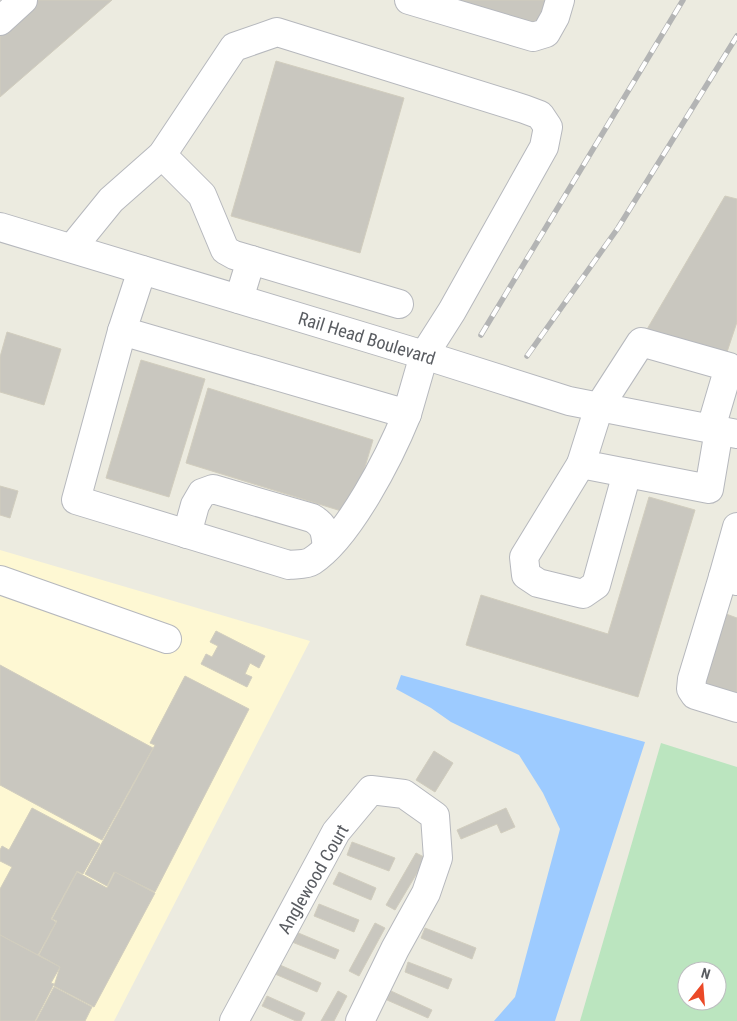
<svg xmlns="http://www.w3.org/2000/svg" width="737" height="1021" font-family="'Roboto Condensed',sans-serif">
<rect width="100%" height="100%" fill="#ecebe0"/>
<path fill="#fef8d3" d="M 0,550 L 310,641 L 114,1021 L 0,1021 Z"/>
<path fill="#bbe5bf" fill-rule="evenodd" d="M 661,743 L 737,767 L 737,1021 L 580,1021 ZM 687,971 L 717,971 L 717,1001 L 687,1001 Z"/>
<path fill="#9dcbff" d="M 401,675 L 645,742 L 555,1021 L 494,1021 L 515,997 L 560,829 L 543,793 L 519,755 L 451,722 L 431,708 L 396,689 Z"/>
<g fill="#c9c7bf" stroke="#d1cdbe">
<path d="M 35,0 L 112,0 L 0,97 L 0,31 Z"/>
<path d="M 441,0 L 546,0 L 537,29 Z"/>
<path d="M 276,61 L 404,98 L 360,253 L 231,216 Z"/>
<path d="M 725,196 L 737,199 L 737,322 L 727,352 L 646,331 Z"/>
<path d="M 7,332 L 61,349 L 44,405 L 0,392 L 0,357 Z"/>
<path d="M 141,360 L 205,379 L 169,497 L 106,478 Z"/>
<path d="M 208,388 L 373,440 L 351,514 L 186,463 Z"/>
<path d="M 0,486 L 18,491 L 10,518 L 0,515 Z"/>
<path d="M 649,497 L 695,510 L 638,697 L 466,645 L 481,595 L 608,634 Z"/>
<path d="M 718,611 L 737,618 L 737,701 L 694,688 Z"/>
<path d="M 216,631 L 265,656 L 259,668 L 250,663 L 245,674 L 252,677 L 247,687 L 201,664 L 206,654 L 212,657 L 218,646 L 210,642 Z"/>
<path d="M 0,665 L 153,748 L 102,840 L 0,785 Z"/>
<path d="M 185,676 L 249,709 L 155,892 L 114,872 L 107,886 L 85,874 L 155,745 L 150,743 Z"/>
<path d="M 434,751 L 453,763 L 435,792 L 416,780 Z"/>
<path d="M 32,808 L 100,844 L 83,874 L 77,871 L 51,919 L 56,922 L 38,955 L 0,935 L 0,889 L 12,867 L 0,861 L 0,850 L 2,846 L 9,850 Z"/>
<path d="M 506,808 L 515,827 L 501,833 L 497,824 L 461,839 L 457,830 Z"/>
<path d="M 352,842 L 395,858 L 389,871 L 347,855 Z"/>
<path d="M 416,853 L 426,858 L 395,910 L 386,905 Z"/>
<path d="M 77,872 L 107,888 L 115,872 L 155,893 L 94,1007 L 54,986 L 60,967 L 39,955 L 57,921 L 52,919 Z"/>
<path d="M 339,872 L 376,888 L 371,900 L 333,884 Z"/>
<path d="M 319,904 L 359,920 L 354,932 L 314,916 Z"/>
<path d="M 375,923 L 385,928 L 359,976 L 349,971 Z"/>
<path d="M 425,928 L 476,948 L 472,959 L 421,938 Z"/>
<path d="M 296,932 L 339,950 L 335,959 L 292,942 Z"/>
<path d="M 0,935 L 60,967 L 51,983 L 54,984 L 35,1021 L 0,1021 Z"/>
<path d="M 408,962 L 452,979 L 448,989 L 405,972 Z"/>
<path d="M 280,965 L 321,983 L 317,992 L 275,974 Z"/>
<path d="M 54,987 L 92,1007 L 85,1021 L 36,1021 Z"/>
<path d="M 338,991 L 347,996 L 334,1021 L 321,1021 Z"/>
<path d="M 391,991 L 432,1010 L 428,1018 L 387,1000 Z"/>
<path d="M 267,996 L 305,1013 L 301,1021 L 296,1021 L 262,1006 Z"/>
</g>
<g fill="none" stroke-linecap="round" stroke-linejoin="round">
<defs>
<g id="minor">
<path d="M 409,0 L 533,37 L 546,33 L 555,17 L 560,0"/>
<path d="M 0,21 L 23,0"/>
<path d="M 162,155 L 202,195 L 225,250 L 234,255 L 251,260"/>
<path d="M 0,227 L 424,355 L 569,401 L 737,434"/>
<path d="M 72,248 L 111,200 L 162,155 L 234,47 L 277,32 L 524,109 L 540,115 L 548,127 L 544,147 L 452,311 L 424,355 L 407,414 L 122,331 L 142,270"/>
<path d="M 239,299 L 251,260 L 399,304"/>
<path d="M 122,331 L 76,500 L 289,565 C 296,564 306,565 312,561 C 349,537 390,456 407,414"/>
<path d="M 711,428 L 729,367 L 641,342 L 599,407 L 581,464 L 709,489 L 719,430"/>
<path d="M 581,464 L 524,557 L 526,575 L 538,583 L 583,594 L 596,585 L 627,473"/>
<path d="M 737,527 L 723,577 L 737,581"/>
<path d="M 187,534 L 195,505 L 202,493 L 213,489 L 312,518 C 326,526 325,533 327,548"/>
<path d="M 723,577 L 692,679 L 691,689 L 695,695 L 737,708"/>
<path d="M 0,580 L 167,639"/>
<path d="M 234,1021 L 336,832 L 371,790 L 404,794 L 435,816 L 438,858 L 426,893 L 395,949 L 360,1021"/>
</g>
</defs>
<use href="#minor" stroke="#b6b8bd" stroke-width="30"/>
<use href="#minor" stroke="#fff" stroke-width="28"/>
<defs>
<g id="rail">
<path d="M 481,335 L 683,0"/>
<path d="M 527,356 L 618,228 L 737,36"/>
</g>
</defs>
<use href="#rail" stroke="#b3b4b4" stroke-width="5.5"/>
<use href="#rail" stroke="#fff" stroke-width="4" stroke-dasharray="11" stroke-linecap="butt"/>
</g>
<g text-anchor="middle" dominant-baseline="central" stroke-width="4.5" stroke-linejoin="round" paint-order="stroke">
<g font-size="18" fill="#595c61" stroke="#fff">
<text transform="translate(367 338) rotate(17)">Rail Head Boulevard</text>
<text transform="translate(313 879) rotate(-60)">Anglewood Court</text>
</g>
</g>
<g transform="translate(702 986) rotate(17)"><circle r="24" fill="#ffffff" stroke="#bdbec0"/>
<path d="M0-4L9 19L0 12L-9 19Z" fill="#eb4927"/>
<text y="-8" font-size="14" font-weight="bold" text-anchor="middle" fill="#595c61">N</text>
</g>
</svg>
